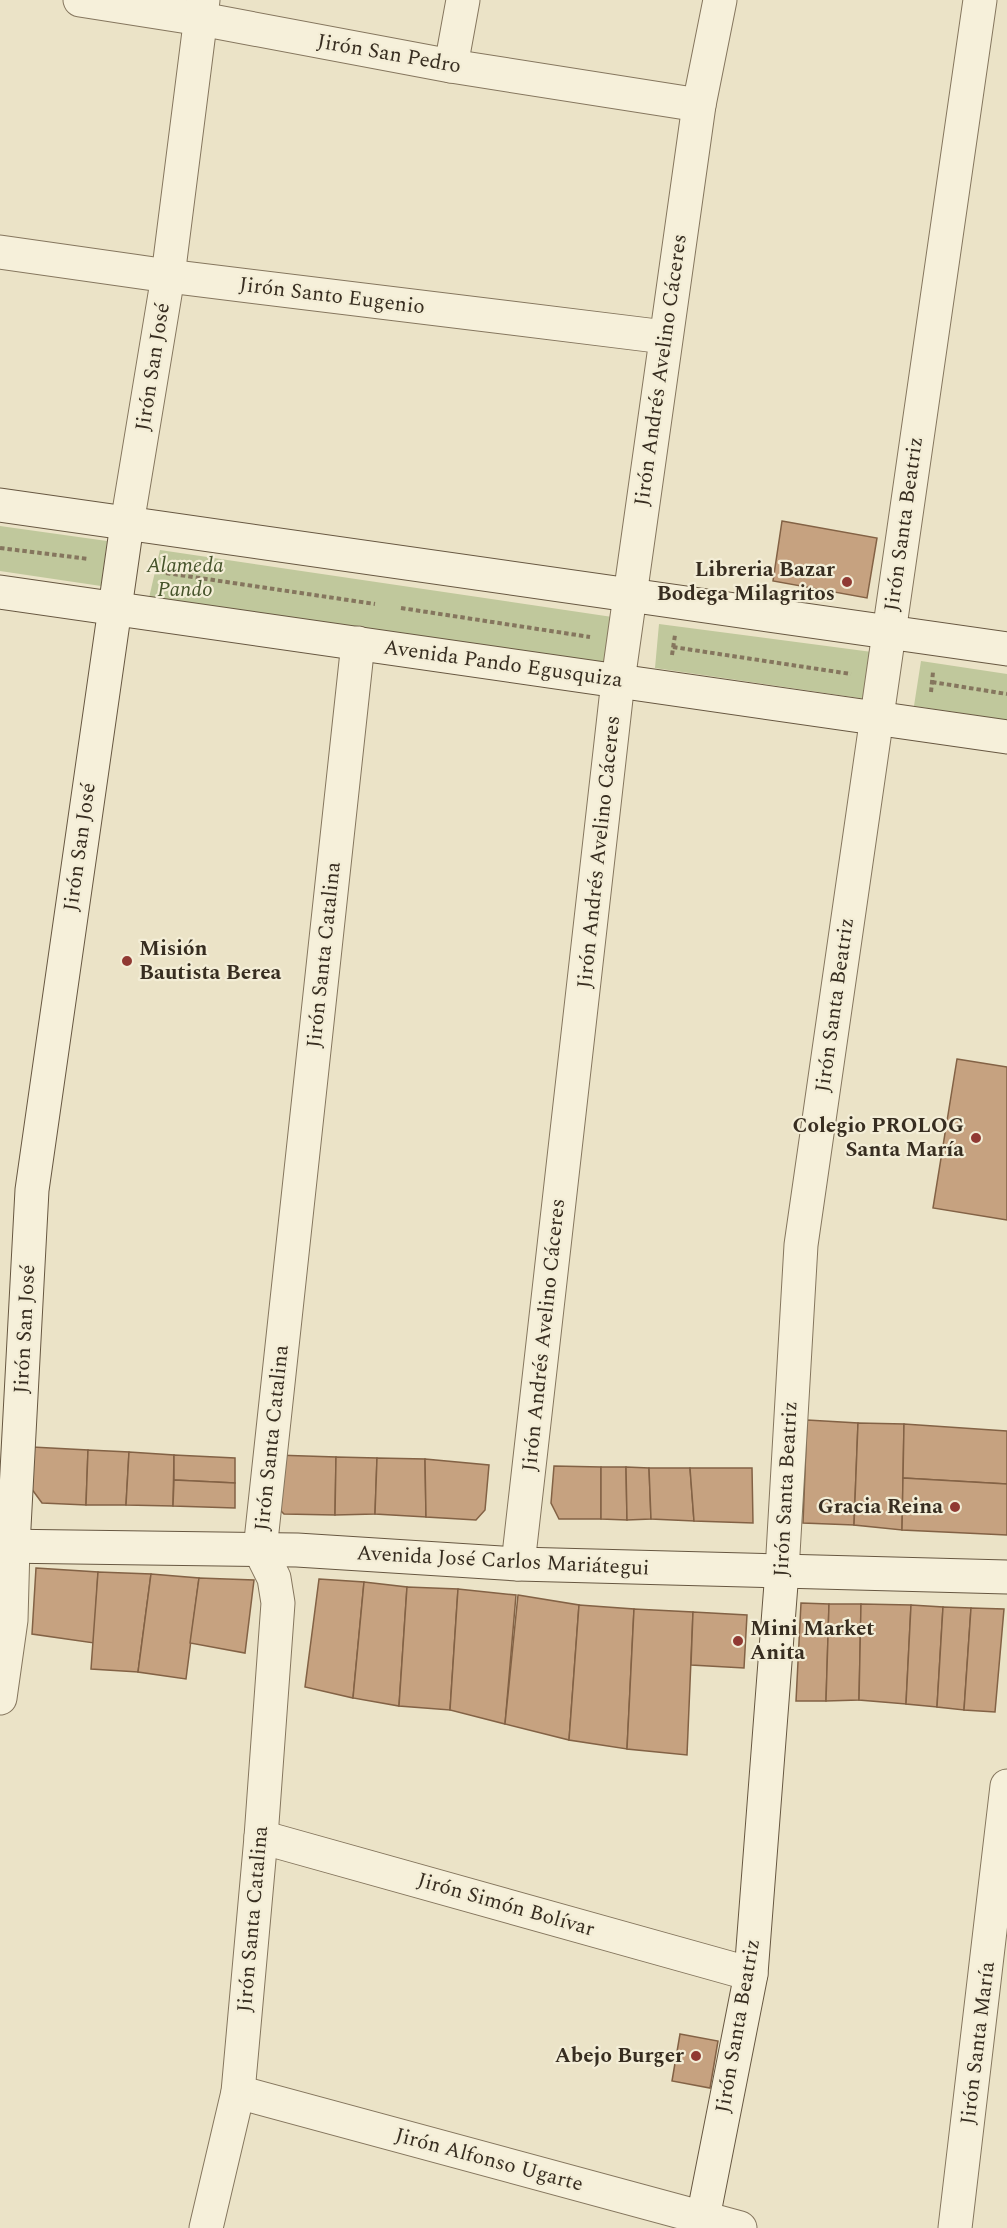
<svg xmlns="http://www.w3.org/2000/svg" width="1007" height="2228" font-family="Spectral,serif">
<rect width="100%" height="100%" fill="#ebe3c7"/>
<g fill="#c0c89c">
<path d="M 0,526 L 107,541 L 101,586 L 0,571 Z"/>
<path d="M 160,550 L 619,618 L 613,664 L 149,598 Z"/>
<path d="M 659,624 L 872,652 L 866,699 L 655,668 Z"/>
<path d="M 921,661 L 1007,674 L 1007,720 L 914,706 Z"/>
</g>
<g fill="#c6a280" stroke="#836245" stroke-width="1.5">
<path d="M 782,521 L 877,538 L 867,598 L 773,581 Z"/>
<path d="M 957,1059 L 1007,1067 L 1007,1220 L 933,1208 Z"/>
<path d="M 807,1420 L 858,1423 L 854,1525 L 803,1523 Z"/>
<path d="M 858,1423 L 904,1424 L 902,1530 L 854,1525 Z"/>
<path d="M 904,1424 L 1007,1431 L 1007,1484 L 903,1478 Z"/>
<path d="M 32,1447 L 88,1450 L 86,1505 L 42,1503 L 31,1488 Z"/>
<path d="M 88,1450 L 129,1452 L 126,1505 L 86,1505 Z"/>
<path d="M 129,1452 L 174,1455 L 173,1506 L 126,1505 Z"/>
<path d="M 174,1455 L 235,1458 L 235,1483 L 174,1480 Z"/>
<path d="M 275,1455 L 336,1457 L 335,1515 L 284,1514 L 272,1502 Z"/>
<path d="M 336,1457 L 377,1458 L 375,1514 L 335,1515 Z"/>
<path d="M 377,1458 L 425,1459 L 426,1517 L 375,1514 Z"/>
<path d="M 425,1459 L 489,1465 L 485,1510 L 476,1520 L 426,1517 Z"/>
<path d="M 554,1466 L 601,1467 L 601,1519 L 559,1519 L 551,1503 Z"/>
<path d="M 601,1467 L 626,1467 L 627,1520 L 601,1519 Z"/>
<path d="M 626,1467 L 649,1468 L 651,1519 L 627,1520 Z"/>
<path d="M 649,1468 L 690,1468 L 694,1521 L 651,1519 Z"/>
<path d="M 690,1468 L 752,1468 L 753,1523 L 694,1521 Z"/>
<path d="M 903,1478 L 1007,1484 L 1007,1535 L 902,1530 Z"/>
<path d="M 174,1480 L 235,1483 L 235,1508 L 173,1506 Z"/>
<path d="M 36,1568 L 98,1572 L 94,1643 L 32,1634 Z"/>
<path d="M 98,1572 L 151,1574 L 138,1672 L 91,1669 Z"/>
<path d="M 151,1574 L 199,1578 L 186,1679 L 138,1672 Z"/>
<path d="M 199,1578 L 254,1580 L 245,1653 L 190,1643 Z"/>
<path d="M 319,1579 L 364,1582 L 353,1698 L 305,1687 Z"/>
<path d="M 364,1582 L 407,1587 L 399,1706 L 353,1698 Z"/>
<path d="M 407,1587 L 458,1589 L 450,1710 L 399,1706 Z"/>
<path d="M 458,1589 L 516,1595 L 505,1724 L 450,1710 Z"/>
<path d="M 518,1595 L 579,1605 L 569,1740 L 505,1724 Z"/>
<path d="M 801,1603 L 829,1604 L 826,1701 L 796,1701 Z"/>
<path d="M 829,1604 L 861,1604 L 859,1700 L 826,1701 Z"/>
<path d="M 861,1604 L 911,1605 L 906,1704 L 859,1700 Z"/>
<path d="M 579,1605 L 634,1609 L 627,1749 L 569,1740 Z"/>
<path d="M 911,1605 L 943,1607 L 937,1707 L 906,1704 Z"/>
<path d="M 943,1607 L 971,1608 L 964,1710 L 937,1707 Z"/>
<path d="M 971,1608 L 1004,1609 L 995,1712 L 964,1710 Z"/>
<path d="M 634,1609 L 693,1612 L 687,1755 L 627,1749 Z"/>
<path d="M 693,1612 L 747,1615 L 744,1668 L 691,1665 Z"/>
<path d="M 680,2034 L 718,2041 L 710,2088 L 672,2081 Z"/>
</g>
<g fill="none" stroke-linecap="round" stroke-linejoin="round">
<defs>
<g id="street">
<path d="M 80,0 L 201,19 L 451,66 L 699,105"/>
<path d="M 451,66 L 463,0"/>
<path d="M 0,252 L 168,276 L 665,337"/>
<path d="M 127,524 L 168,276 L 203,0"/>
<path d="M 518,1564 L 618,681 L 699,105 L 720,0"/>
<path d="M 782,1571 L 801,1245 L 980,0"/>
<path d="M 0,1698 L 11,1620 L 13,1546"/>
<path d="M 261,1837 L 751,1974"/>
<path d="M 238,2092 L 740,2228"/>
<path d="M 206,2228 L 238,2092 L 261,1837 L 278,1603 L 274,1578 L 260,1550 L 358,643"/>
<path d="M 955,2228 L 1007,1786"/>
</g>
<g id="secondary">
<path d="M 0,505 L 1007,649"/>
<path d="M 0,592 L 1007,737"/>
<path d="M 0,1546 L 297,1550 L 518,1564 L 1007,1577"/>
<path d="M 13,1546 L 32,1190 L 127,524"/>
<path d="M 701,2228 L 751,1974 L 782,1571"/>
</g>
</defs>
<use href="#street" stroke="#85765e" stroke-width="35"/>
<use href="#secondary" stroke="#675741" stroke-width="35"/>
<g stroke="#85765e" stroke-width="4" stroke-dasharray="4.5 3" stroke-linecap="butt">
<path d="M 0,548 L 89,559"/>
<path d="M 166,573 L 375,604"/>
<path d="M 401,608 L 590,637"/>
<path d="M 673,647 L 851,674"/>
<path d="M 672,655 L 675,635"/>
<path d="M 932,682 L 1007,694"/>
<path d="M 931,692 L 933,672"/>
</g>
<use href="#street" stroke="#f6f0da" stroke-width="33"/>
<use href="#secondary" stroke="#f6f0da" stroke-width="33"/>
</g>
<g fill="#903932" stroke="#f3edd6" stroke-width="2">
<circle cx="847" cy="582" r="6"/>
<circle cx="127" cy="961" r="6"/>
<circle cx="976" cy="1138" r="6"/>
<circle cx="955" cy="1507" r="6"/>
<circle cx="738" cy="1641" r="6"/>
<circle cx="696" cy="2056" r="6"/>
</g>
<g text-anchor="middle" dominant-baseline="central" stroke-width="4.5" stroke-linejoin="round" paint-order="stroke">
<g font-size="21" fill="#372d20" stroke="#f3edd6">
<text transform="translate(389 54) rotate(10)">Jirón San Pedro</text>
<text transform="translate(332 296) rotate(7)">Jirón Santo Eugenio</text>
<text transform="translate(153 367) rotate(-81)">Jirón San José</text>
<text transform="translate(661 370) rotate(-82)">Jirón Andrés Avelino Cáceres</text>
<text transform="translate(904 524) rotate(-82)">Jirón Santa Beatriz</text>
<text transform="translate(503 664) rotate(8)">Avenida Pando Egusquiza</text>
<text transform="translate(80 847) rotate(-82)">Jirón San José</text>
<text transform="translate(599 852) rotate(-84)">Jirón Andrés Avelino Cáceres</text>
<text transform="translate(324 955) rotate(-84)">Jirón Santa Catalina</text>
<text transform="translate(835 1005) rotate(-82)">Jirón Santa Beatriz</text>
<text transform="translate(25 1329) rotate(-87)">Jirón San José</text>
<text transform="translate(544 1335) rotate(-84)">Jirón Andrés Avelino Cáceres</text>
<text transform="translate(272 1438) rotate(-84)">Jirón Santa Catalina</text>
<text transform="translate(786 1489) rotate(-87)">Jirón Santa Beatriz</text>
<text transform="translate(503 1561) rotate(3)">Avenida José Carlos Mariátegui</text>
<text transform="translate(506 1905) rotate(16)">Jirón Simón Bolívar</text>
<text transform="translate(253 1919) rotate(-85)">Jirón Santa Catalina</text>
<text transform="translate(738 2026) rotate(-80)">Jirón Santa Beatriz</text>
<text transform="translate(978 2043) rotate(-83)">Jirón Santa María</text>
<text transform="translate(489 2160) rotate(15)">Jirón Alfonso Ugarte</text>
</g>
<g font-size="21" font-style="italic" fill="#445229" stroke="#f3edd6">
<text x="185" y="566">Alameda<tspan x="185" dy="24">Pando</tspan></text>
</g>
<g font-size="21" font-weight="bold" fill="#372d20" stroke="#f3edd6" text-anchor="end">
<text x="835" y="570">Libreria Bazar<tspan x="835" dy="24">Bodega Milagritos</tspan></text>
<text x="139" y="949" text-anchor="start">Misión<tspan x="139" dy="24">Bautista Berea</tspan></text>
<text x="964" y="1126">Colegio PROLOG<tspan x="964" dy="24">Santa María</tspan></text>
<text x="943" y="1507">Gracia Reina</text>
<text x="750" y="1629" text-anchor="start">Mini Market<tspan x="750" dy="24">Anita</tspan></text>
<text x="684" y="2056">Abejo Burger</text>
</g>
</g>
</svg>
